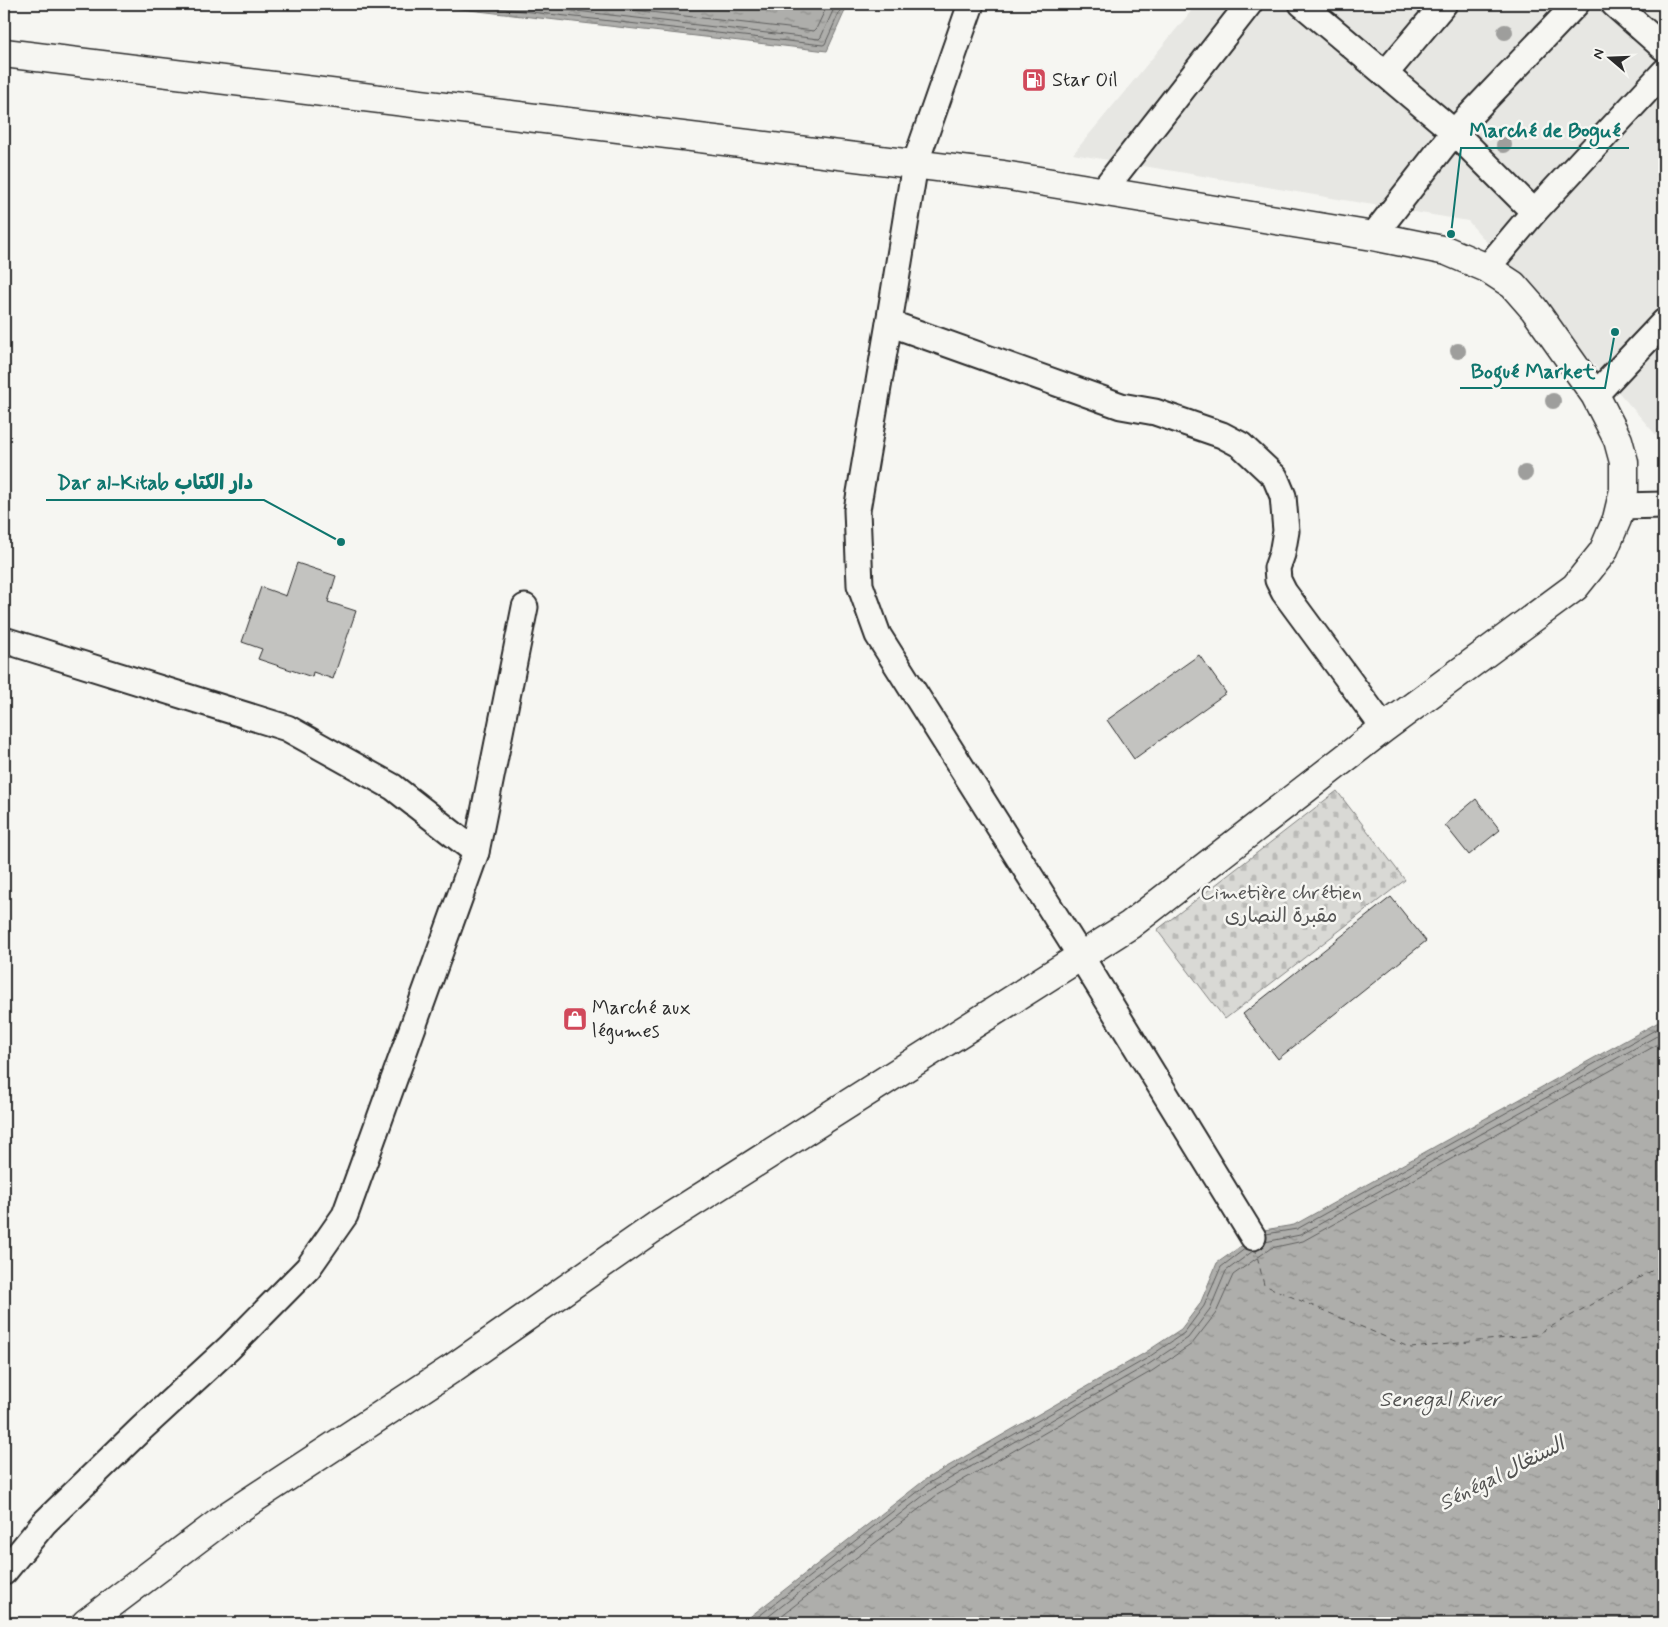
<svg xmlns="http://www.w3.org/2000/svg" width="1668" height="1627" font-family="Mynerve,'Playpen Sans Arabic',sans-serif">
<defs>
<pattern id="cemetery-stones" width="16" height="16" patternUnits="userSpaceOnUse" patternTransform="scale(1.25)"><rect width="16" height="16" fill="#d9d9d5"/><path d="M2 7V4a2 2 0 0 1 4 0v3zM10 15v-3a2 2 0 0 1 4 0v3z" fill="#babab7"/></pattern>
<pattern id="water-ripples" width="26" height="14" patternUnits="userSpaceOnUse" patternTransform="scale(1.25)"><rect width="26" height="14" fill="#aeaeab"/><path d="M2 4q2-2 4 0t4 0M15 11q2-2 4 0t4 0" fill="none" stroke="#8e8e8b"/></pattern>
</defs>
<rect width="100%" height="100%" fill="#f6f6f2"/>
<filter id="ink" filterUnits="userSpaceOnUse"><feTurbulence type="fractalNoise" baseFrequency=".02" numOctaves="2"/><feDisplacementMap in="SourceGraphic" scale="10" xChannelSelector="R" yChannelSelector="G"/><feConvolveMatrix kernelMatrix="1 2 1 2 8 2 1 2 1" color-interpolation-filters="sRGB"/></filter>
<g filter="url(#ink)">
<path fill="#e7e7e3" d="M 1197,4 L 1664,4 L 1664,444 L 1468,221 L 1073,154 Z"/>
<path fill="url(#cemetery-stones)" stroke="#828280" d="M 1337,791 L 1405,880 L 1225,1019 L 1157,930 Z"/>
<g fill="url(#water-ripples)" stroke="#7a7a78">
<path d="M 417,4 L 848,4 L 827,51 Z"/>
<path d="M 1664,1019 L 1664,1623 L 742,1623 L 926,1479 L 1143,1354 L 1181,1329 L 1200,1304 L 1217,1263 L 1264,1230 L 1294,1225 Z"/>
</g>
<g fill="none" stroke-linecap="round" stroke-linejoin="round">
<g stroke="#5f5f5e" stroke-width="1">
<path d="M 460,4 L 823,45 L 825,44 L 843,4"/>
<path d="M 515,4 L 819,39 L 821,37 L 836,4"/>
<path d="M 581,4 L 814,31 L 816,29 L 828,4"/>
<path d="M 1266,1234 L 1297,1229 L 1664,1025"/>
<path d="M 1265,1242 L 1300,1235 L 1664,1032"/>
<path d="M 750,1623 L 929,1483 L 1146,1359 L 1184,1333 L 1204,1306 L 1221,1267 L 1246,1248"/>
<path d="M 760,1623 L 932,1489 L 1149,1364 L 1188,1338 L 1210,1309 L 1226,1271 L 1253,1251"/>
<path d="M 772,1623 L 937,1495 L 1152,1371 L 1192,1344 L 1216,1313 L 1233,1275 L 1271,1248 L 1303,1241 L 1664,1041"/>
</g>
<path stroke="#525251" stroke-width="1" stroke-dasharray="6 5" stroke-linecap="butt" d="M 1255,1247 L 1264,1285 L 1411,1348 L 1536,1335 L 1664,1264"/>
</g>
<g fill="#c3c3c0" stroke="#2b2b2b">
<path d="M 297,563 L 336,576 L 328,602 L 356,611 L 333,679 L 313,672 L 312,677 L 258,659 L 262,649 L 242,642 L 261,587 L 286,596 Z"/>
<path d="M 1199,655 L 1226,693 L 1134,759 L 1107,720 Z"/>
<path d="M 1476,799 L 1500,830 L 1469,855 L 1445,825 Z"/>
<path d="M 1391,897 L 1426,941 L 1278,1059 L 1243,1014 Z"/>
</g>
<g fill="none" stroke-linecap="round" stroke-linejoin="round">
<defs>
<g id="street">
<path d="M 971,4 L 915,164 L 889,323 L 857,510 L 860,585 L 878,635 L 1080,955 L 1253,1237"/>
<path d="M 1302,4 L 1454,132 L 1534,212"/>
<path d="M 1614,4 L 1664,48"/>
<path d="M 1385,74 L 1444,4"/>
<path d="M 1102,192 L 1249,4"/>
<path d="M 1373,236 L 1454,132 L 1576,4"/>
<path d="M 1487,268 L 1534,212 L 1664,72"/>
<path d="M 889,323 L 1121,406 L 1155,412 L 1222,435 L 1241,445 L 1275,477 L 1283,496 L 1286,531 L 1282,554 L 1277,568 L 1278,580 L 1284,592 L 1384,728"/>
<path d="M 1595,395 L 1664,322"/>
<path d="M 1621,506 L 1664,505"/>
<path d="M 4,640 L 287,728 L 393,787 L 476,852"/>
<path d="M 4,1572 L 44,1523 L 141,1429 L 229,1348 L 308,1268 L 345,1215 L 476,852 L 525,607"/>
</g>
<path id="secondary" d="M 4,53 L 1003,175 L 1373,236 L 1447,251 L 1487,268 L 1513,285 L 1534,309 L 1595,395 L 1618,440 L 1624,462 L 1624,490 L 1617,519 L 1603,552 L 1575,587 L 1384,728 L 1130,925 L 662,1222 L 453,1368 L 229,1515 L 86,1623"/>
</defs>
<use href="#street" stroke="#2b2b2b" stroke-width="29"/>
<use href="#secondary" stroke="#2b2b2b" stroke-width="31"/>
<use href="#street" stroke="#f6f6f2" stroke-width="25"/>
<use href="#secondary" stroke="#f6f6f2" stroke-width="28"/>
</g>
<g fill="#9e9e9c">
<circle cx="1505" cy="32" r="8"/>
<circle cx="1504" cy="145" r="8"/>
<circle cx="1458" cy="351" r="8"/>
<circle cx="1553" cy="401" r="8"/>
<circle cx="1525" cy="473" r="8"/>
</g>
</g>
<defs>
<symbol id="fuel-square" viewBox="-11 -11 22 22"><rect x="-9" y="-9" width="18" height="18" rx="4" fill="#d1495b" stroke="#f6f6f2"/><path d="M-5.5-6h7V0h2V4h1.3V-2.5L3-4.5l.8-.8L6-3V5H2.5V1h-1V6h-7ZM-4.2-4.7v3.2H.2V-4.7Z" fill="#fff"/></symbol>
<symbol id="shop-square" viewBox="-11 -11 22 22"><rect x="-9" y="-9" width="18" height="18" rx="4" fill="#d1495b" stroke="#f6f6f2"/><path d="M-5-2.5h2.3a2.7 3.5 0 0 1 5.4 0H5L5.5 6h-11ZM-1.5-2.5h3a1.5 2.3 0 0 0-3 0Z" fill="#fff"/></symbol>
</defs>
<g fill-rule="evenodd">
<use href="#fuel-square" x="1020" y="66" width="28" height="28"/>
<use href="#shop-square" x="561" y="1005" width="28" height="28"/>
</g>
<g text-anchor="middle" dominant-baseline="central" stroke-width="5" stroke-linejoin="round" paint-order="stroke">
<g font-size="20" fill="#2b2b2b" stroke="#f6f6f2" text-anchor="start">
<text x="1052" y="80">Star Oil</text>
<text x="592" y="1008">Marché aux<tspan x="592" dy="23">légumes</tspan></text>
</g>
<g font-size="20" fill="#565656" stroke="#f6f6f2">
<text x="1281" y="893">Cimetière chrétien<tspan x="1281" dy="23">مقبرة النصارى</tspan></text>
</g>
<g font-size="21" font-style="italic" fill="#525251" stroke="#f6f6f2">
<text x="1440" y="1400">Senegal River</text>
<text transform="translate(1502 1474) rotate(-27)">Sénégal السنغال</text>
</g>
</g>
<path fill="none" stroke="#0f766e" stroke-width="2" d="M1451 234L1461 148H1629M1615 332L1605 388H1460M341 542L264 500H46"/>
<g fill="#0f766e" stroke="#f6f6f2" stroke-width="2">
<circle cx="1451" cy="234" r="5"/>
<circle cx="1615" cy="332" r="5"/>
<circle cx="341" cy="542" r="5"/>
</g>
<g font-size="21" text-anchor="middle" font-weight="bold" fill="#0f766e" stroke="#f6f6f2" stroke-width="5" stroke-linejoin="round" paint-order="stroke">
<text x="1545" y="137">Marché de Bogué</text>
<text x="1533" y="378">Bogué Market</text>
<text x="155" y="489">Dar al-Kitab دار الكتاب</text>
</g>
<rect width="1668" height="1627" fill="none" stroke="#f6f6f2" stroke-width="20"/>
<rect x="10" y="10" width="1648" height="1607" fill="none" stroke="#2b2b2b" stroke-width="2" filter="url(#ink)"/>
<g transform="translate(1610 58) rotate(289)" stroke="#f6f6f2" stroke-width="4" paint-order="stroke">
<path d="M0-4L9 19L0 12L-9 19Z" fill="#2b2b2b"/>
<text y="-8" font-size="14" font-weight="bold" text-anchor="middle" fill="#2b2b2b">N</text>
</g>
</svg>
